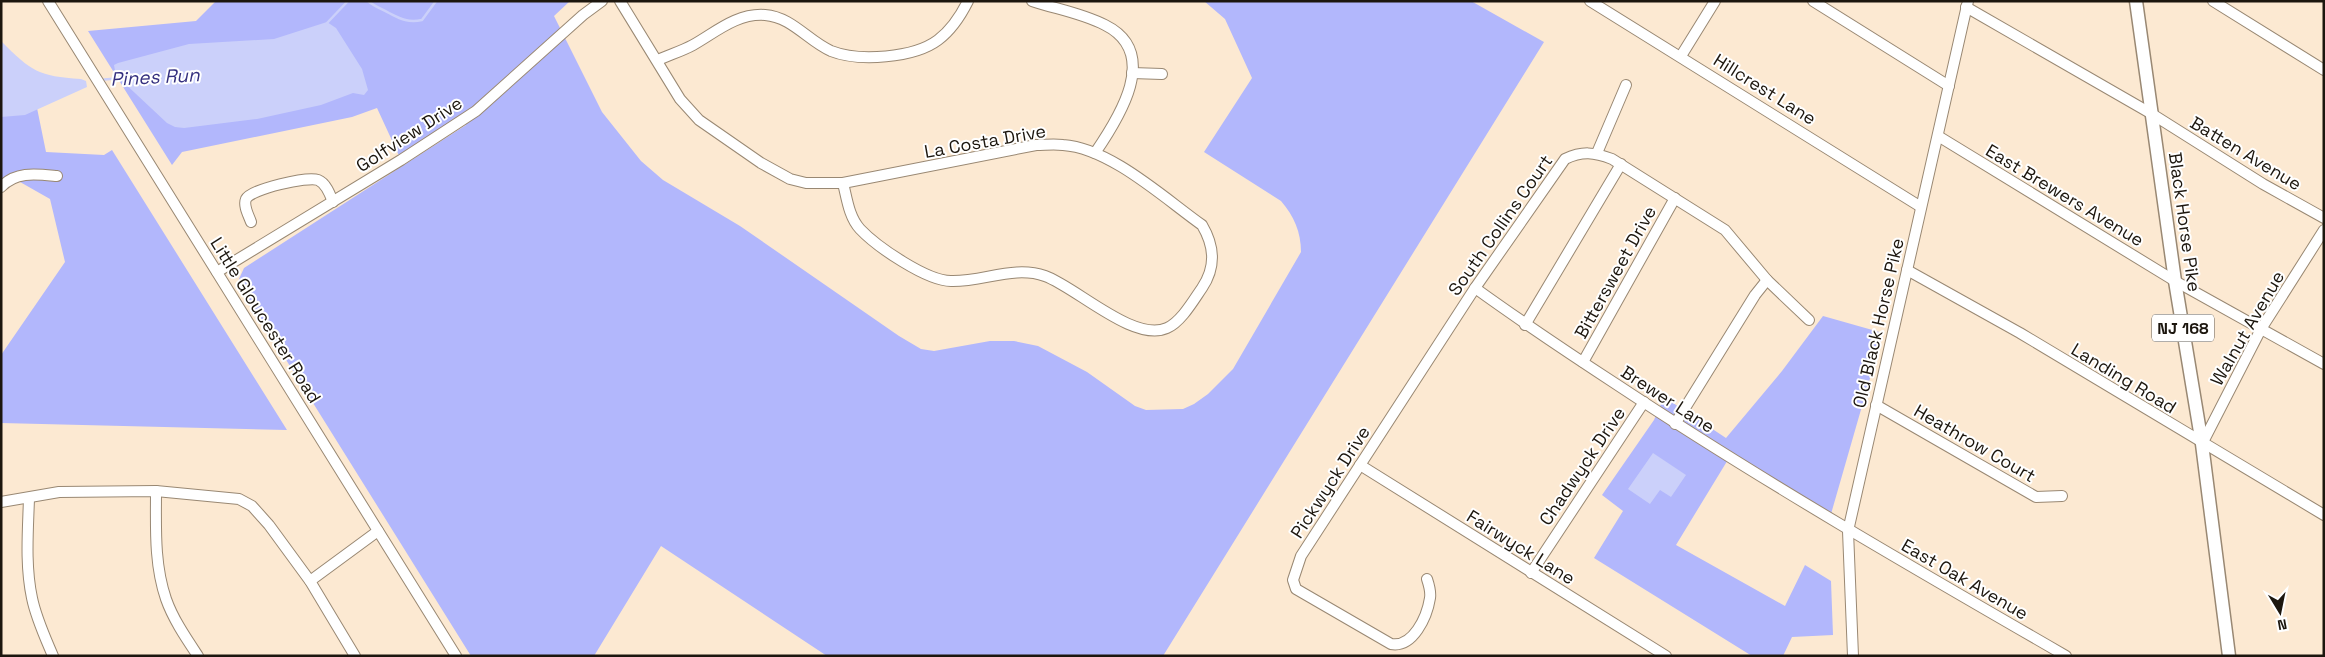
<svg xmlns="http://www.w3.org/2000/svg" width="2325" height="657" font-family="'Space Grotesk',sans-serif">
<rect width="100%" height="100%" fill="#fce9d2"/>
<g fill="#b2b7fc">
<path d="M 216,1 L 570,1 L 554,16 L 602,112 L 641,161 L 663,180 L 740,226 L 899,336 L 921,349 L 934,351 L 990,341 L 1014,341 L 1038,346 L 1087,372 L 1135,406 L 1146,410 L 1183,409 L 1194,404 L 1208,394 L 1233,369 L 1301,252 C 1301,232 1294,216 1281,201 L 1204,152 L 1252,78 L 1225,19 L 1204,1 L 1471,1 L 1544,42 L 1163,656 L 827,656 L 661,546 L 594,656 L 471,656 L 245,294 L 239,279 L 244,268 L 466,125 L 462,120 L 401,160 L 377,108 L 352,117 L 182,152 L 172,165 L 88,31 L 196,21 Z"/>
<path d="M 1,107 L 37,108 L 46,152 L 104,155 L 112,150 L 287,430 L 1,423 L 1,355 L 65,262 L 50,199 L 13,178 L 1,192 Z"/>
<path d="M 1823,316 L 1883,333 L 1831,514 L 1729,458 L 1676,545 L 1785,606 L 1805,565 L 1831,581 L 1833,635 L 1792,637 L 1783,656 L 1752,656 L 1594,558 L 1623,511 L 1602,495 L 1654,420 L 1664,397 L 1726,438 L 1782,371 Z"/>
</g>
<g fill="#cbd0fa">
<path d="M 327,22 L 336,28 L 362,69 L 368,90 L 364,95 L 353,93 L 321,105 L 257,119 L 184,128 L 175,127 L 167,123 L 120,79 L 116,76 L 114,65 L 118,63 L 189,44 L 274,39 Z"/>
<path d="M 1,41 C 32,72 38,76 81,79 L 86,81 L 87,87 L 25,115 L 1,117 Z"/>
<path d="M 1653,453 L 1686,475 L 1671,497 L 1660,490 L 1650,504 L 1628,489 Z"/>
</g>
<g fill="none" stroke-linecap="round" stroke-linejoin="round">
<g stroke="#cbd0fa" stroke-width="2.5">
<path d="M 368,1 C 375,7 382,9 389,13 C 401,19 408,23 422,20 L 436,1"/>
<path d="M 327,23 L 348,1"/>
<path d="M 99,80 L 121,78"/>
</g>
<defs>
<g id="minor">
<path d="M 48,1 L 456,656"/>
<path d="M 620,1 L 680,99 L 699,120 L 761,163 L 790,179 L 806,183 L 843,183 L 1036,145 C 1045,145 1054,144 1063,145 C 1110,148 1164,198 1202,225 C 1215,247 1216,267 1202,288 C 1193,301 1181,322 1167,328 C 1134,343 1076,287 1045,276 C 1014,265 983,282 951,281 C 927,281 877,247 860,229 C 849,217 847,199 843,183"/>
<path d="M 1032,1 C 1056,9 1082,13 1105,25 C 1161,53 1119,118 1095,153"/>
<path d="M 1590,1 L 1921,207"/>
<path d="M 1813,1 L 1949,86"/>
<path d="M 2213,1 L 2324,70"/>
<path d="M 1966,7 L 2152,114 L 2263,184 L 2324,218"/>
<path d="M 1681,56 L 1715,1"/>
<path d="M 658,60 C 669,55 682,51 693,45 C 716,32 737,13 765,15 C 792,17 808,41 831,51 C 859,62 914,58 938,40 C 950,31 961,15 968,1"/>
<path d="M 1132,73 L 1162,74"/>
<path d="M 1938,136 L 2175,281 L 2324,364"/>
<path d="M 1597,153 L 1626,85"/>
<path d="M 1,187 C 16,171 36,174 57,176"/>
<path d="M 251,222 C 249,216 243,206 246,199 C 251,189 308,176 318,180 C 326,183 330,194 333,202"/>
<path d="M 1907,270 L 2020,333 L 2324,515"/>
<path d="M 217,272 L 401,160 L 476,111 L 583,15 L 602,1"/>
<path d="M 1475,288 C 1522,322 1570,354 1619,386 C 1764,482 1915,569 2066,656"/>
<path d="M 1525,325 L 1621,164"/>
<path d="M 1583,362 L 1675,198"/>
<path d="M 1876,405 L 2036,497 L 2062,496"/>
<path d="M 1675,424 L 1755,295 L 1767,280"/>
<path d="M 2202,444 L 2261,329 L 2324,230"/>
<path d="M 1360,465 L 1666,656"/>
<path d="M 156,491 C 156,527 154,564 166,599 C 173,619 186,638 198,656"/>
<path d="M 29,498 C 28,531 25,565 32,598 C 36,618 45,637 53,656"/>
<path d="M 1,502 L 59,492 L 156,491 L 239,499 L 252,506 L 269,525 L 310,581 L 355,656"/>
<path d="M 1531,573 L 1644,402"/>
<path d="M 1427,579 C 1429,585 1431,592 1430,598 C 1427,617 1413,648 1391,644 L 1296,589 L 1293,580 L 1301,556 L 1475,288 L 1565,159 C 1582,151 1594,152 1612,159 L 1725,230 L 1767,280 L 1809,320"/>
<path d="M 310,581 L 378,531"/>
<path d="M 1853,656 L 1848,531 L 1968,1"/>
</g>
<path id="major" d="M 2136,1 L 2175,281 L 2202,444 L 2229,656"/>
</defs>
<use href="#minor" stroke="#998873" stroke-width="12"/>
<use href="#major" stroke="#998873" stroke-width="15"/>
<use href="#minor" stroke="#fff" stroke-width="10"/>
<use href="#major" stroke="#fff" stroke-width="12"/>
</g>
<g text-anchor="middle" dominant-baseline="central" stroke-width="4" stroke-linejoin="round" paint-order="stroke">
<rect fill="#fff" stroke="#605c56" stroke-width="1" x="2152" y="314.5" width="62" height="27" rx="4"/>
<g font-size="16" font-weight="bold" fill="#1c160e">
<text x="2183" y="328">NJ 168</text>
</g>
<g font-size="18" fill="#1c160e" stroke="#fff">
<text transform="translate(1765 89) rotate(32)">Hillcrest Lane</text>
<text transform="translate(409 134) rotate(-33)">Golfview Drive</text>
<text transform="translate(985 141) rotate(-10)">La Costa Drive</text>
<text transform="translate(2246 153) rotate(31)">Batten Avenue</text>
<text transform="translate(2065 195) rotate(31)">East Brewers Avenue</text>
<text transform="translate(2185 222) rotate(82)">Black Horse Pike</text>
<text transform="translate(1500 225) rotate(-55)">South Collins Court</text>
<text transform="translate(1615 272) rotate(-61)">Bittersweet Drive</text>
<text transform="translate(266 320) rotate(58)">Little Gloucester Road</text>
<text transform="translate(1878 323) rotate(-77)">Old Black Horse Pike</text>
<text transform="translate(2247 328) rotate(-60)">Walnut Avenue</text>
<text transform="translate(2124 378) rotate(31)">Landing Road</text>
<text transform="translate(1668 399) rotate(33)">Brewer Lane</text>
<text transform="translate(1975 443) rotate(30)">Heathrow Court</text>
<text transform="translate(1582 466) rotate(-56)">Chadwyck Drive</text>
<text transform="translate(1330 482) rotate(-57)">Pickwyck Drive</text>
<text transform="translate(1521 547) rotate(32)">Fairwyck Lane</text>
<text transform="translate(1965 579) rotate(30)">East Oak Avenue</text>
</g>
<g font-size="19" font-style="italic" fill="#35307f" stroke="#fff">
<text transform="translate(155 77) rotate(-3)">Pines Run</text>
</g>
</g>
<rect width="2325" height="657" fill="none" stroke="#1c160e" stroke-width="5"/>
<g transform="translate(2280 612) rotate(170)" stroke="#ffffff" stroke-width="4" paint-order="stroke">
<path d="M0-4L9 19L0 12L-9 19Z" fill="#1c160e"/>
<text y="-8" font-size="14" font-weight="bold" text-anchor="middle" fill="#1c160e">N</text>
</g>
</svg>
